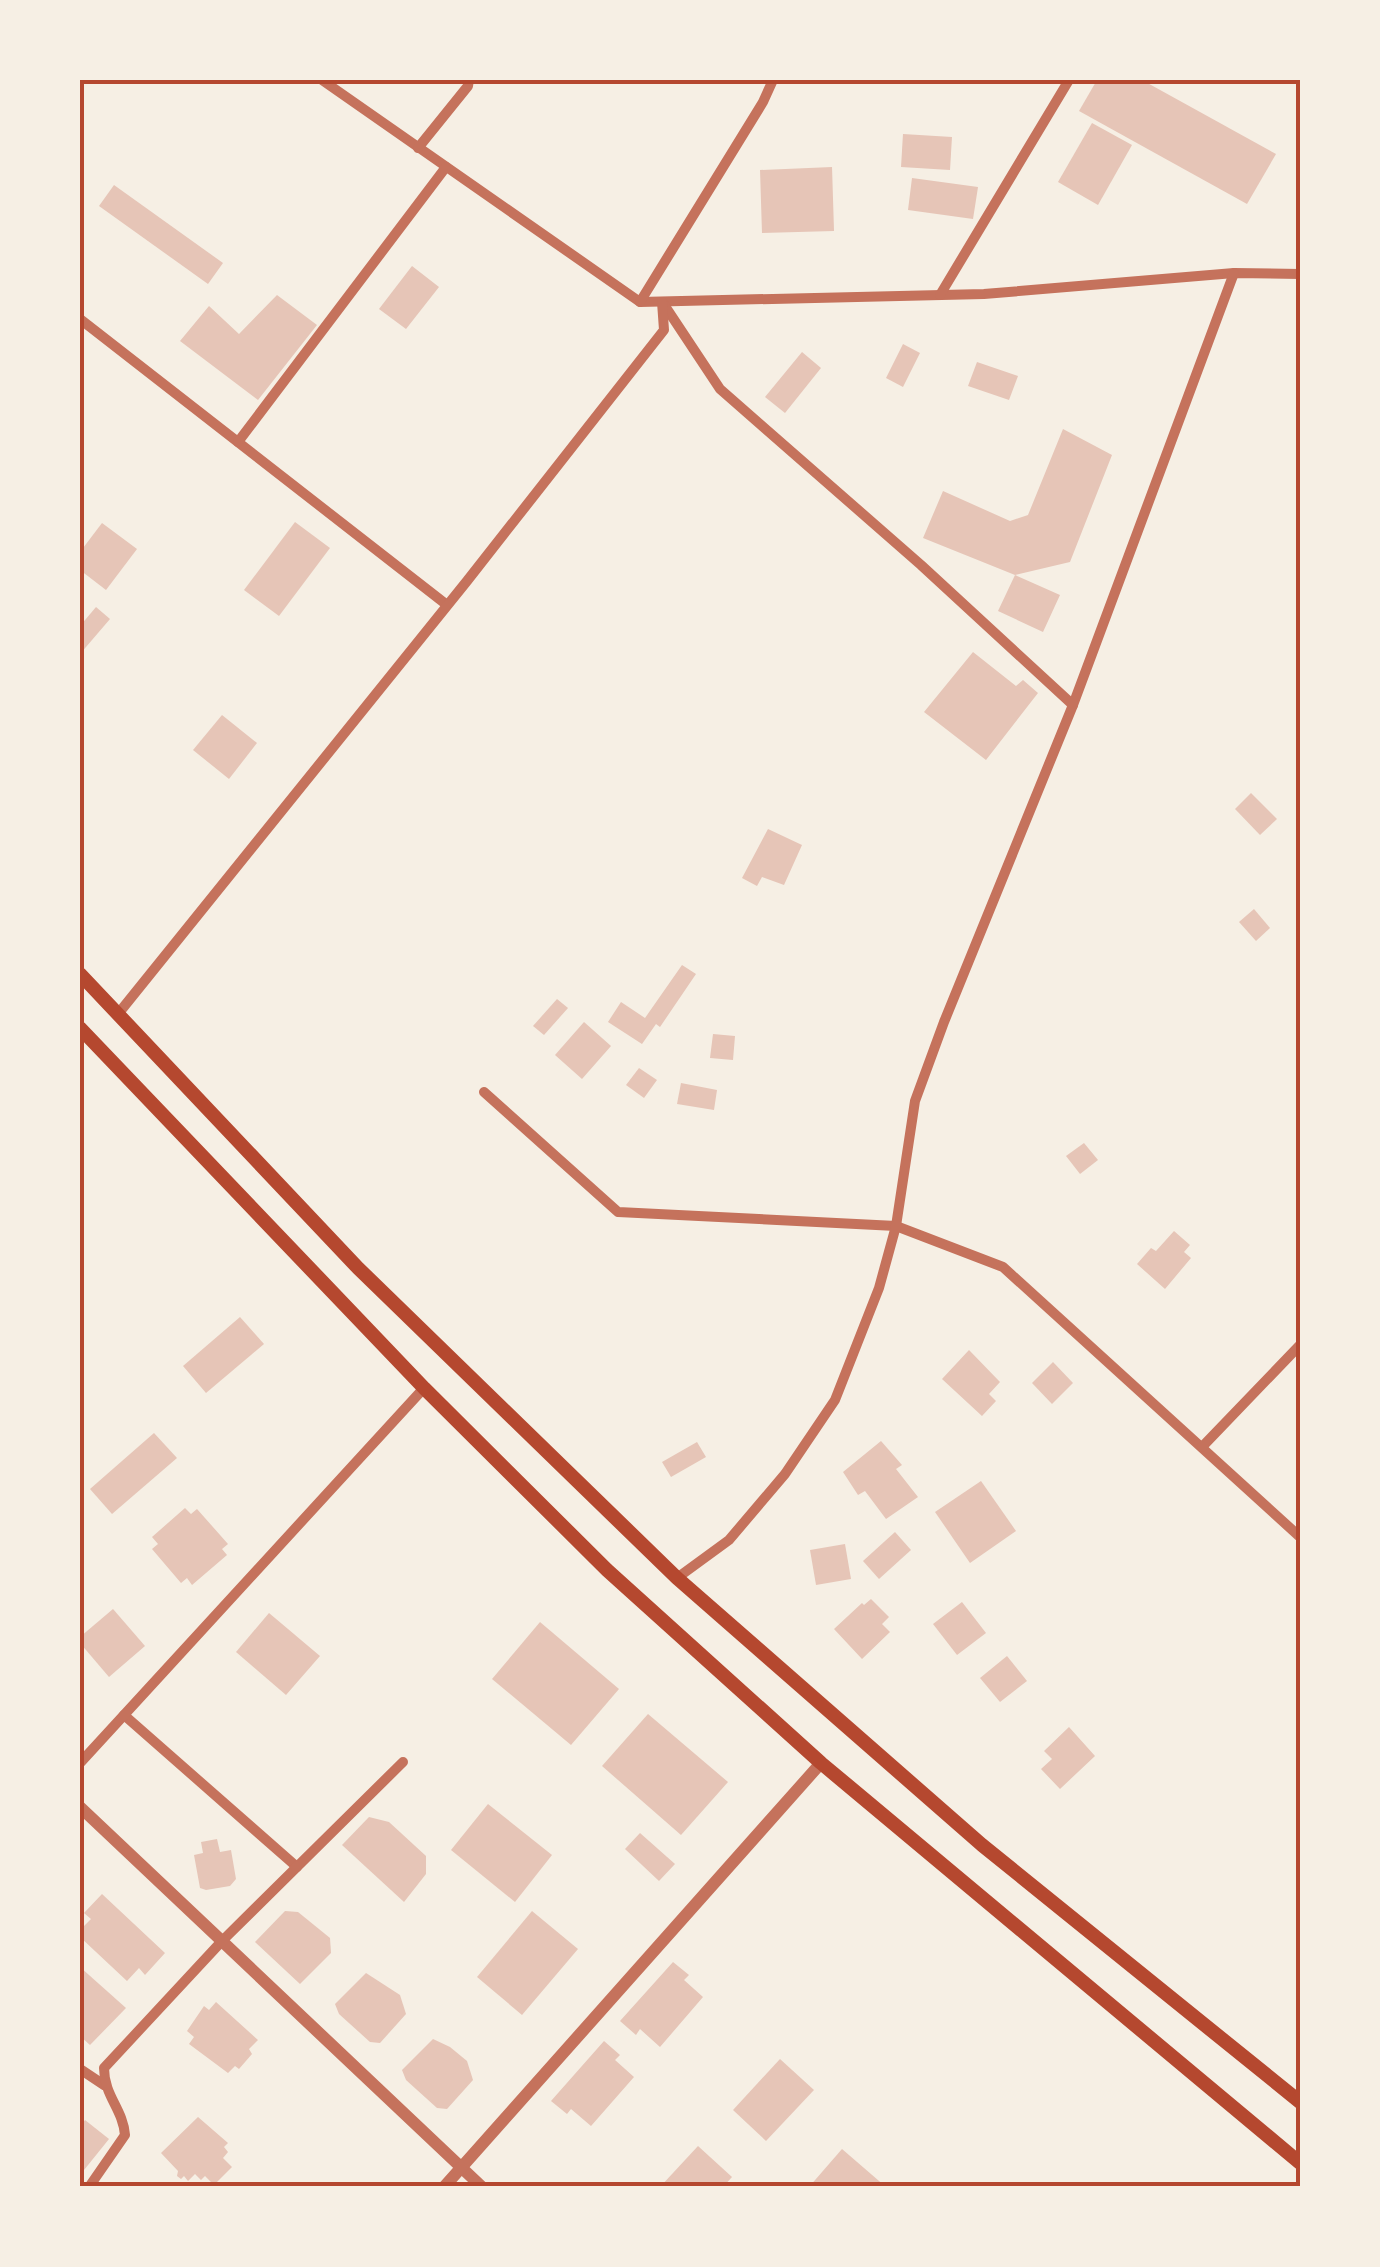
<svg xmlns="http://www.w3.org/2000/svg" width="1380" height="2267" font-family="Poppins,sans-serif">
<rect width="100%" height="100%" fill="#f6efe4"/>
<g fill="#e6c5b7">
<path d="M 1097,80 L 1142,80 L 1276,154 L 1247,204 L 1079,111 Z"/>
<path d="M 1092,123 L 1132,145 L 1098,205 L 1058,182 Z"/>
<path d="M 903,134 L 952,137 L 950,170 L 901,167 Z"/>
<path d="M 832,167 L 834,231 L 762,233 L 760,170 Z"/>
<path d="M 912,178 L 978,187 L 973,219 L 908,210 Z"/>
<path d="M 114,185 L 223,263 L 208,284 L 99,206 Z"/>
<path d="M 412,266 L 439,287 L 406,329 L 379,309 Z"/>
<path d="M 277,295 L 317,325 L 258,400 L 180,341 L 209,306 L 239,334 Z"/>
<path d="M 903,344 L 920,353 L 903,387 L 886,378 Z"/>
<path d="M 802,352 L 821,368 L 785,413 L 765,397 Z"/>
<path d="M 977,362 L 1018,376 L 1009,400 L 968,386 Z"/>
<path d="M 1063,429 L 1112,455 L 1070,562 L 1015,575 L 1060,595 L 1043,632 L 998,611 L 1015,575 L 923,538 L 943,491 L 1010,521 L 1028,515 Z"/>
<path d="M 295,522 L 330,548 L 279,616 L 244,590 Z"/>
<path d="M 102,523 L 137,549 L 106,590 L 80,570 L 80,552 Z"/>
<path d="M 96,607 L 110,619 L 80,654 L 80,626 Z"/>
<path d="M 973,652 L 1016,686 L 1023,680 L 1038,693 L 986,760 L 924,712 Z"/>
<path d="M 222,715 L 257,743 L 229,779 L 193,750 Z"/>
<path d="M 1251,793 L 1277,819 L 1260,835 L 1235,809 Z"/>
<path d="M 768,829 L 802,845 L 784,885 L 762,877 L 757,886 L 742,878 Z"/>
<path d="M 1254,909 L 1270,928 L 1256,941 L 1239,922 Z"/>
<path d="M 682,965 L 696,974 L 660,1027 L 656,1024 L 642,1044 L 608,1022 L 621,1002 L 645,1018 Z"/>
<path d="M 557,999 L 568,1008 L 544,1035 L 533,1026 Z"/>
<path d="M 584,1022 L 611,1046 L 582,1079 L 555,1055 Z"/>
<path d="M 713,1034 L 735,1036 L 733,1060 L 710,1058 Z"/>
<path d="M 639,1068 L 657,1080 L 644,1098 L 626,1085 Z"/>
<path d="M 681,1083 L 717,1090 L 714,1110 L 677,1104 Z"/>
<path d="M 1084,1143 L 1098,1160 L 1080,1174 L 1066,1156 Z"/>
<path d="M 1174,1231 L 1190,1245 L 1184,1252 L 1191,1258 L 1165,1289 L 1137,1264 L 1151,1248 L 1156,1251 Z"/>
<path d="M 240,1317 L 264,1344 L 206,1393 L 183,1366 Z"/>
<path d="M 969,1350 L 1000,1382 L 989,1394 L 996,1401 L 982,1416 L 942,1379 Z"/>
<path d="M 1053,1362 L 1073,1383 L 1052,1404 L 1032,1383 Z"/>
<path d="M 154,1433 L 177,1458 L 112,1514 L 90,1489 Z"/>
<path d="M 881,1441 L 902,1465 L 896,1469 L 918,1497 L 886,1519 L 865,1491 L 858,1495 L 843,1472 Z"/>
<path d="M 697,1442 L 706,1457 L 671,1477 L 662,1462 Z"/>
<path d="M 981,1481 L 1016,1531 L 970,1563 L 935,1512 Z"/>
<path d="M 185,1508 L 191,1514 L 197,1509 L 228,1544 L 222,1549 L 227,1555 L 192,1585 L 187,1578 L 181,1583 L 152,1549 L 158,1544 L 152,1537 Z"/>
<path d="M 895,1532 L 911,1550 L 879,1579 L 863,1561 Z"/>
<path d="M 845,1544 L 851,1579 L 816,1585 L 810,1550 Z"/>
<path d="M 871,1599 L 889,1617 L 882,1624 L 890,1632 L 862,1659 L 834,1629 L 862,1603 L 864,1605 Z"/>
<path d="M 962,1602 L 986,1633 L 957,1655 L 933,1624 Z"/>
<path d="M 113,1609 L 145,1646 L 109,1677 L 80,1643 L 80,1637 Z"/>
<path d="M 269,1613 L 320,1656 L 286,1695 L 236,1652 Z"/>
<path d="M 540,1622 L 619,1689 L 571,1745 L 492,1679 Z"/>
<path d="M 1007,1656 L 1027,1681 L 1000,1702 L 980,1678 Z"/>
<path d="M 648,1714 L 728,1782 L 681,1835 L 602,1766 Z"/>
<path d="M 1069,1727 L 1095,1756 L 1060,1789 L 1041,1769 L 1052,1759 L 1044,1751 Z"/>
<path d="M 488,1804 L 552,1855 L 515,1902 L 451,1850 Z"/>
<path d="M 369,1817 L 389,1822 L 426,1856 L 426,1874 L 404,1902 L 342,1845 Z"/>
<path d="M 640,1833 L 675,1864 L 659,1881 L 625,1849 Z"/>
<path d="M 217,1839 L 220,1852 L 231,1850 L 236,1879 L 230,1886 L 206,1890 L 200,1888 L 194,1855 L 203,1853 L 201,1842 Z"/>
<path d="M 102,1894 L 165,1953 L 145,1975 L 139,1968 L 127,1981 L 80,1937 L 80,1930 L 91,1919 L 84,1913 Z"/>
<path d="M 285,1911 L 298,1912 L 330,1938 L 331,1953 L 300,1984 L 255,1942 Z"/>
<path d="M 532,1911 L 578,1949 L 522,2015 L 477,1977 Z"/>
<path d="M 673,1962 L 689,1975 L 684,1980 L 703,1997 L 660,2047 L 640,2029 L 636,2035 L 620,2021 Z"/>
<path d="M 80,1967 L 126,2008 L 90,2045 L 80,2036 Z"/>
<path d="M 366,1973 L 400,1995 L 406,2014 L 380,2043 L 370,2042 L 339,2014 L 335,2004 Z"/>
<path d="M 216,2002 L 258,2040 L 249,2049 L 252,2054 L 239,2069 L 235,2066 L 228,2073 L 189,2044 L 194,2037 L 187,2031 L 204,2006 L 209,2010 Z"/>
<path d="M 433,2039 L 450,2047 L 467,2061 L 473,2080 L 447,2109 L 437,2108 L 406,2080 L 402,2070 Z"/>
<path d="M 604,2041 L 620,2055 L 615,2060 L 634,2077 L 591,2126 L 571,2109 L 567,2114 L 551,2101 Z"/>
<path d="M 780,2059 L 814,2090 L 766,2141 L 733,2110 Z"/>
<path d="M 198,2117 L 228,2143 L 224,2147 L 228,2152 L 223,2158 L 232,2167 L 214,2185 L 205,2176 L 201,2180 L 195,2174 L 188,2181 L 184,2176 L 181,2179 L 177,2176 L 178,2171 L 161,2153 Z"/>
<path d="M 85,2120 L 109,2139 L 80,2175 L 80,2127 Z"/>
<path d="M 698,2146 L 732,2177 L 723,2187 L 660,2187 Z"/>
<path d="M 842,2149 L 886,2187 L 809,2187 Z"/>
</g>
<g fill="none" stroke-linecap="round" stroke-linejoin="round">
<g stroke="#c5725c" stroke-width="10">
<path d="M 322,80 L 640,302 L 984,294 L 1234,273 L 1300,274"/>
<path d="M 418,148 L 468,86 L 469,80"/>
<path d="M 940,295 L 1069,80"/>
<path d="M 640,302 L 763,102 L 773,80"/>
<path d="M 663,303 L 720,389 L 921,565 L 1073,705"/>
<path d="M 80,319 L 447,605"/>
<path d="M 238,442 L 446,167"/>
<path d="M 118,1014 L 467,581 L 664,330 L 662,302"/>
<path d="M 484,1092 L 618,1212 L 896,1226 L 1003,1267 L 1300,1537"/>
<path d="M 1202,1447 L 1300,1345"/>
<path d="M 677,1578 L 729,1540 L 785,1474 L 835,1400 L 879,1288 L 896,1226 L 915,1101 L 944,1022 L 1073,705 L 1234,273"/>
<path d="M 124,1715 L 297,1867"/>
<path d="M 80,1763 L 424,1388"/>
<path d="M 80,2069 L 104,2085"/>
<path d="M 89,2187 L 125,2135 C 123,2109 104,2096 104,2068 L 222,1941 L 403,1762"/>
</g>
<g stroke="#c5725c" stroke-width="12">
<path d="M 80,1807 L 482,2187"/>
<path d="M 444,2187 L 821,1763"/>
</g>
<g stroke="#b5482f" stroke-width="14">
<path d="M 80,974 L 358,1268 L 677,1578 L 982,1845 L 1300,2102"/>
<path d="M 80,1028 L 424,1388 L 607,1570 L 821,1763 L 1300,2163"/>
</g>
</g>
<rect width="1380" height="2267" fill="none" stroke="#f6efe4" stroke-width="165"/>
<rect x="82" y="82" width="1216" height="2102" fill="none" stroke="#b5482f" stroke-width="4"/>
</svg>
